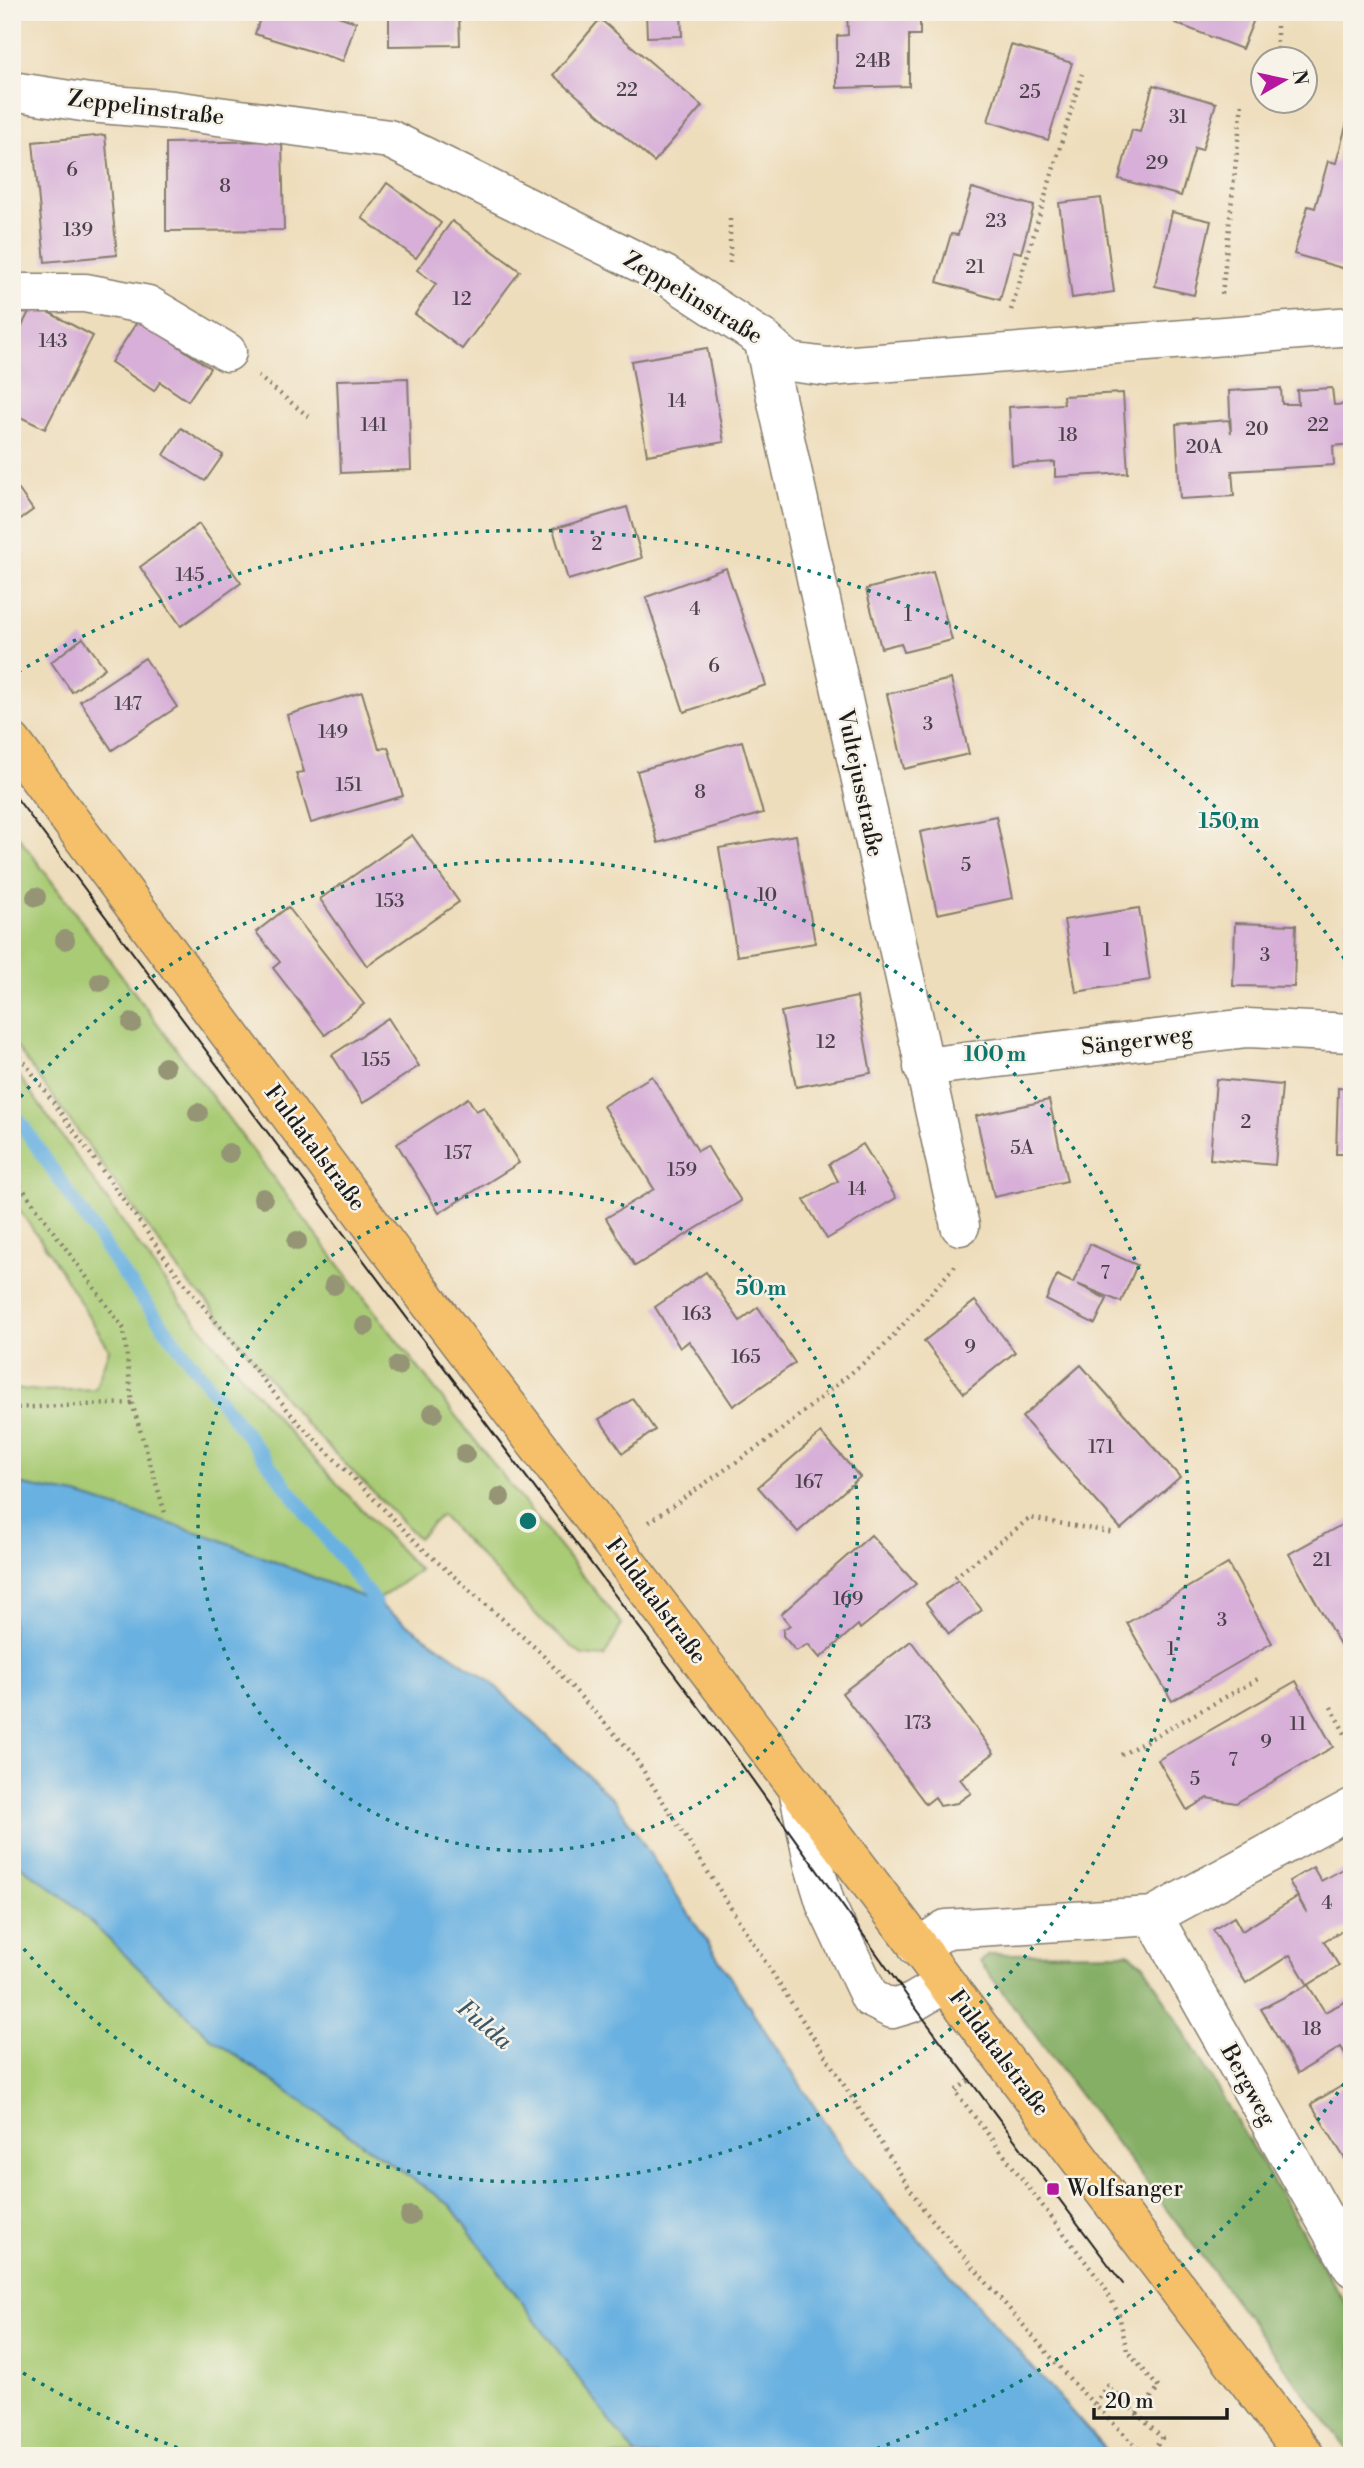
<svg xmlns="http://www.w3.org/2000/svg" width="1364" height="2468" font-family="'Libre Bodoni',serif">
<rect width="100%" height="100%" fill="#f7f3e8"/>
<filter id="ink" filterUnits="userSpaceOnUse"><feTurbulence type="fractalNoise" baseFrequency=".0143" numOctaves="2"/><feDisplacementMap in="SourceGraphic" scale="14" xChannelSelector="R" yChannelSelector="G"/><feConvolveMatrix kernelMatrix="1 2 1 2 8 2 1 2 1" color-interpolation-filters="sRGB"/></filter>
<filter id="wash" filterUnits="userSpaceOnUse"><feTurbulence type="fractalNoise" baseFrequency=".00686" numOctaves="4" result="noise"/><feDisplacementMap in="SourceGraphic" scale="28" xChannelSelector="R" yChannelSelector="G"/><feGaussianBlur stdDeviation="1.57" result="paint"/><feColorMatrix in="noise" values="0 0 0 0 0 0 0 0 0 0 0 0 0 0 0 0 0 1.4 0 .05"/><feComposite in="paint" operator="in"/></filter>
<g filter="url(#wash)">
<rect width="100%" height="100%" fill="#edb"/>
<g fill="#a9cb74" stroke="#627448" stroke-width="2">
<path d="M 12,828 C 211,1096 410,1365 622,1624 L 604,1657 L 582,1655 L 546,1625 L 441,1515 L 418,1538 L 305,1423 L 204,1298 L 192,1288 L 12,1041 Z"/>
<path d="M 12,1066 L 175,1296 L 294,1438 L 419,1570 L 375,1602 C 256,1554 139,1507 12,1483 L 12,1388 L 40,1391 L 95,1389 L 109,1349 L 49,1252 L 12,1200 Z"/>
<path d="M 12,1859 L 70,1902 L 211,2038 L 450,2205 L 636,2456 L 12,2456 Z"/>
</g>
<path fill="#86af66" stroke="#516641" stroke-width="2" d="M 1129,1953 L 1144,1965 L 1352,2315 L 1352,2456 L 980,1962 L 989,1954 Z"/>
<path fill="#69b1e1" stroke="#42667e" stroke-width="2" d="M 12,1483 L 77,1495 L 216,1538 L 375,1602 L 492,1683 L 616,1802 L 850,2161 L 1111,2456 L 636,2456 L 450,2205 L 211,2038 L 70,1902 L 12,1859 Z"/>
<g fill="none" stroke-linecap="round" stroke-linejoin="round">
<path stroke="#69b1e1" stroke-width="14" d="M 12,1110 L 127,1279 L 375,1602"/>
</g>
<g id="blocks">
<g fill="#d7afd8">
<path d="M 262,12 L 326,12 L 356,22 L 343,61 L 255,34 Z"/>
<path d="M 389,12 L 459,12 L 460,45 L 389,46 Z"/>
<path d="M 646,12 L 681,12 L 682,36 L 647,37 Z"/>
<path d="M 847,12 L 920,12 L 920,35 L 909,35 L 909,86 L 837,88 L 837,36 L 848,35 Z"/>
<path d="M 1179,12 L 1257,12 L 1242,49 L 1175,23 Z"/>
<path d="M 600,19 L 702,106 L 654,162 L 553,75 Z"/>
<path d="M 1011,45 L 1072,63 L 1048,140 L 988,121 Z"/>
<path d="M 1153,85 L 1216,103 L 1202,150 L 1195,148 L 1181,196 L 1119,179 L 1132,130 L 1140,132 Z"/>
<path d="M 1349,115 L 1352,116 L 1352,271 L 1294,254 L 1308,206 L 1315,208 L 1328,161 L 1336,163 Z"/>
<path d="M 105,135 L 117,255 L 45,262 L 33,142 Z"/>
<path d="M 282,141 L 284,230 L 166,231 L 166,143 Z"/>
<path d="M 387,183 L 441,223 L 416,258 L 362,218 Z"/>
<path d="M 972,188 L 1034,206 L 1021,253 L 1013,251 L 1000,300 L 937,282 L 951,234 L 958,235 Z"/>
<path d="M 1101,198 L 1114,292 L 1072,298 L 1059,203 Z"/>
<path d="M 1172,212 L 1211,221 L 1194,295 L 1155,286 Z"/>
<path d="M 452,221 L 520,271 L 462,349 L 415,314 L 436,284 L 417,270 Z"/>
<path d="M 33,304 L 93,336 L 45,429 L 12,413 L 12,345 Z"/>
<path d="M 139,319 L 210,368 L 188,401 L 160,382 L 154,391 L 111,362 Z"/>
<path d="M 707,348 L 724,442 L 647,455 L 631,361 Z"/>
<path d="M 408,378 L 411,470 L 341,473 L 337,380 Z"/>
<path d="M 1281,388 L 1282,404 L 1298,404 L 1297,390 L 1332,388 L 1334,405 L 1352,404 L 1352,444 L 1333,446 L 1334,465 L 1232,471 L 1234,496 L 1180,499 L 1176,424 L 1229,420 L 1231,433 L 1229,391 Z"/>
<path d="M 1123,393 L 1128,473 L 1055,477 L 1055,462 L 1012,465 L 1009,407 L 1064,404 L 1063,396 Z"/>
<path d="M 181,428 L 223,455 L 205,481 L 164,455 Z"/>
<path d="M 12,480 L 33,510 L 12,525 Z"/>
<path d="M 627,507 L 642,558 L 568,580 L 553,529 Z"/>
<path d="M 199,524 L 241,583 L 181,626 L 140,567 Z"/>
<path d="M 726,568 L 766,685 L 684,712 L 646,597 Z"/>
<path d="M 933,572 L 952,640 L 904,652 L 901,643 L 881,648 L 866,589 Z"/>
<path d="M 83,638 L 105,668 L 72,692 L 51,662 Z"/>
<path d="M 145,658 L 177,707 L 112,750 L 80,701 Z"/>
<path d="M 951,679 L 969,754 L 904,769 L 887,694 Z"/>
<path d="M 362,692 L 379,749 L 388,747 L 403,796 L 311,823 L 296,773 L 304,772 L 287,715 Z"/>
<path d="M 742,741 L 763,813 L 658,843 L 637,771 Z"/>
<path d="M 996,816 L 1013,898 L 937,914 L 920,832 Z"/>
<path d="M 412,835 L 459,902 L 367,966 L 320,899 Z"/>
<path d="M 796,835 L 815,943 L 737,956 L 719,848 Z"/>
<path d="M 288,907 L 364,1004 L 325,1035 L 273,968 L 280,962 L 256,932 Z"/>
<path d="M 1139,908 L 1150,980 L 1076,992 L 1064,920 Z"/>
<path d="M 1347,917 L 1352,917 L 1352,990 L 1345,990 Z"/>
<path d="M 1235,923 L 1296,925 L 1294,987 L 1233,986 Z"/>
<path d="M 857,997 L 871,1073 L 796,1087 L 781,1012 Z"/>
<path d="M 388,1018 L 419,1066 L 363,1103 L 332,1055 Z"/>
<path d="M 652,1076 L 698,1151 L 707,1146 L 741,1201 L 635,1266 L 606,1218 L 654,1189 L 603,1106 Z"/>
<path d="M 1216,1079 L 1282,1085 L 1275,1165 L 1210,1159 Z"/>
<path d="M 1338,1088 L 1352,1089 L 1352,1154 L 1336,1154 Z"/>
<path d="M 468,1098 L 476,1111 L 484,1107 L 519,1163 L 439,1213 L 397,1144 Z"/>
<path d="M 1049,1100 L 1067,1181 L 994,1197 L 976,1116 Z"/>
<path d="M 863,1144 L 896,1198 L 827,1239 L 804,1200 L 838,1181 L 829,1164 Z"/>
<path d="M 1090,1244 L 1137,1265 L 1121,1302 L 1077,1284 L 1107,1299 L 1095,1324 L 1046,1300 L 1057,1275 L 1073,1283 Z"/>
<path d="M 706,1272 L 740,1321 L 758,1307 L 795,1363 L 733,1406 L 689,1341 L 680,1348 L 655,1307 Z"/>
<path d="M 975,1301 L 1015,1352 L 964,1393 L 924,1341 Z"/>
<path d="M 1081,1365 L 1180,1477 L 1121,1529 L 1022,1417 Z"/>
<path d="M 633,1399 L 655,1430 L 623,1453 L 599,1419 Z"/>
<path d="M 821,1433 L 860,1477 L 798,1532 L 758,1487 Z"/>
<path d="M 1352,1519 L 1352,1666 L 1289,1554 Z"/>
<path d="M 871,1535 L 916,1584 L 860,1629 L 858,1625 L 820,1658 L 808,1644 L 796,1651 L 783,1636 L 783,1630 L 790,1625 L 781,1614 Z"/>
<path d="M 1228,1564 L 1272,1643 L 1172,1701 L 1127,1623 Z"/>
<path d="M 958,1580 L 982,1610 L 949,1634 L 926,1603 Z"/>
<path d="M 911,1641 L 994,1753 L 960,1779 L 971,1793 L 957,1803 L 940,1806 L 935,1797 L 926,1804 L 842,1693 Z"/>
<path d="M 1296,1681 L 1333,1747 L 1236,1803 L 1207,1798 L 1187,1810 L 1158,1760 Z"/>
<path d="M 1352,1864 L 1352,1925 L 1324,1941 L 1339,1966 L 1308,1985 L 1290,1955 L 1246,1983 L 1213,1930 L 1234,1917 L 1242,1931 L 1297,1897 L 1307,1913 L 1289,1881 L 1313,1867 L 1321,1881 Z"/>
<path d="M 1308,1985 L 1325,2012 L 1352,1998 L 1352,2066 L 1341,2047 L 1298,2073 L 1261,2009 Z"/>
<path d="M 1352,2080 L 1352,2155 L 1345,2159 L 1311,2104 Z"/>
</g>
</g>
</g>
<g filter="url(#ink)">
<use href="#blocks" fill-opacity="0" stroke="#857c6c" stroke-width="2"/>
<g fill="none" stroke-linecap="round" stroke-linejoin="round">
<defs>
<g id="minor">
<path d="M 12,91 L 89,103 L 173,110 L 389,139 L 665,275 L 763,339 L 789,362 L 828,367 L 1352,326"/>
<path d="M 12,293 L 85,293 L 148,305 L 227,352"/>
<path d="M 763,339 L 960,1226"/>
<path d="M 923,1067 L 1247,1028 L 1352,1033"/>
<path d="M 798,1789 L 814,1866 L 826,1905 L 870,1998 L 892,2009 L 912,2003 L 946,1983"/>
<path d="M 1153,1916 L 1352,2267"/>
<path d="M 918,1948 L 946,1929 L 1153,1916 L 1352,1808"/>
</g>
<path id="major" d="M 12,742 L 444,1322 L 1305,2456"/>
</defs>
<use href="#minor" stroke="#857c6c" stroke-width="41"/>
<use href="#major" stroke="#857c6c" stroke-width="41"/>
<g stroke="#857c6c" stroke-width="4.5" stroke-dasharray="2 5" stroke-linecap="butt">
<path d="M 1277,12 L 1277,49"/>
<path d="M 730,219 L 730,267"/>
<path d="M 1222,294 L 1242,103"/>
<path d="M 1011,310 L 1082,74"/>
<path d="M 258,376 L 309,417"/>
<path d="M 12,1045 L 177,1274 L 296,1420 L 425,1551 L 540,1652 L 632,1753 L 923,2209 L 1075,2385 L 1146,2456"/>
<path d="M 12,1174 L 124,1329 L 132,1403 L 12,1408"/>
<path d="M 132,1403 L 165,1513"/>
<path d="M 649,1522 L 774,1436 L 884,1346 L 955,1266"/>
<path d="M 955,1577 L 1030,1518 L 1115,1533"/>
<path d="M 1331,1707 L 1352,1747"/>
<path d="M 1121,1755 L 1258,1679"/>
<path d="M 969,2081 L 955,2091 L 1104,2286 L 1119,2315 L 1127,2351 L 1159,2388 L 1137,2414"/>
<path d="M 1095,2404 L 1107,2385 L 1162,2438 L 1148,2456"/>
</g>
<use href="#minor" stroke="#fff" stroke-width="38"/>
<use href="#major" stroke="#f6c06b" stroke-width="38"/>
<path stroke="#1c1c1c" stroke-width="2" d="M 12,792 L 729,1747 L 912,2003 L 1123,2284"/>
</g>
<g fill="#959475">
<circle cx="36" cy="897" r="10"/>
<circle cx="65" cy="940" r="10"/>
<circle cx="100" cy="982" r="10"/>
<circle cx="132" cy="1023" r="10"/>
<circle cx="165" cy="1067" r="10"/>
<circle cx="198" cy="1113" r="10"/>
<circle cx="229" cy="1153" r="10"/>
<circle cx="263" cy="1198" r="10"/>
<circle cx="297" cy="1241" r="10"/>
<circle cx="334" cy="1285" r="10"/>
<circle cx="365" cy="1326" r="10"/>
<circle cx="398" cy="1366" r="10"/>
<circle cx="433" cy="1413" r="10"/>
<circle cx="465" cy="1454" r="10"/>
<circle cx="500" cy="1497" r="10"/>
<circle cx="410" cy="2216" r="10"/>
</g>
</g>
<g fill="none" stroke="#0f766e" stroke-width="3.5" stroke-dasharray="3.5 7">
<circle cx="528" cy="1521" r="330"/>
<path d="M14 1105A661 661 0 1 1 14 1937"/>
<path d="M1350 2075A991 991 0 0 1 859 2455M197 2455A991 991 0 0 1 18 2370M18 672A991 991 0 0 1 1350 967"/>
</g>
<rect fill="#b5179e" stroke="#f7f3e8" stroke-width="2.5" x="1046" y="2182" width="14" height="14" rx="3.5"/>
<g text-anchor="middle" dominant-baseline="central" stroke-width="5" stroke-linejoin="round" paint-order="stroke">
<g font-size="19" fill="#4b414b">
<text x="873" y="61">24B</text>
<text x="627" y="90">22</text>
<text x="1030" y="92">25</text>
<text x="1178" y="117">31</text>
<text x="1157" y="163">29</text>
<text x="72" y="170">6</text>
<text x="225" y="186">8</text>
<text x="996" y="221">23</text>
<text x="78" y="230">139</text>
<text x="975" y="267">21</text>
<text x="462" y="299">12</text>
<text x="53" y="341">143</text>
<text x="677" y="401">14</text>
<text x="374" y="425">141</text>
<text x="1318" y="425">22</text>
<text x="1257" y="429">20</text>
<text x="1068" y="435">18</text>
<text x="1204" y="447">20A</text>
<text x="597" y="544">2</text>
<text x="190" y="575">145</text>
<text x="695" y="609">4</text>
<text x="908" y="615">1</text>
<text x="714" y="666">6</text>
<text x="128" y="704">147</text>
<text x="928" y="724">3</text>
<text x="333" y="732">149</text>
<text x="349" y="785">151</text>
<text x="700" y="792">8</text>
<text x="966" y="865">5</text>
<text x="767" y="895">10</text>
<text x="390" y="901">153</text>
<text x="1107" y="950">1</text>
<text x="1265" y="955">3</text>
<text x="826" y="1042">12</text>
<text x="376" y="1060">155</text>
<text x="1246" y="1122">2</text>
<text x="1022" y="1148">5A</text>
<text x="458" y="1153">157</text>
<text x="682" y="1170">159</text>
<text x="857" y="1189">14</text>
<text x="1105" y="1273">7</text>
<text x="697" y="1314">163</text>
<text x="970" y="1347">9</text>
<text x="746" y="1357">165</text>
<text x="1101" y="1447">171</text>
<text x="809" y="1482">167</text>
<text x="1322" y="1560">21</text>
<text x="848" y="1599">169</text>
<text x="1222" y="1620">3</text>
<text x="1171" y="1649">1</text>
<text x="918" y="1723">173</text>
<text x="1298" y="1724">11</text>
<text x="1266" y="1742">9</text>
<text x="1233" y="1760">7</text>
<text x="1195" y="1779">5</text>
<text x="1327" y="1903">4</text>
<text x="1312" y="2029">18</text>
</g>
<g font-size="23" fill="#1c1c1c" stroke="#f7f3e8">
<text transform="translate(146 108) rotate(7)">Zeppelinstraße</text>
<text transform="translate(693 298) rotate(31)">Zeppelinstraße</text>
<text transform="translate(860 783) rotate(78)">Vultejusstraße</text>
<text transform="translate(1137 1041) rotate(-7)">Sängerweg</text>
<text transform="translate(315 1148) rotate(53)">Fuldatalstraße</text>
<text transform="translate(656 1601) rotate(53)">Fuldatalstraße</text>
<text transform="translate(999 2053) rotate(53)">Fuldatalstraße</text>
<text transform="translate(1248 2085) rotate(61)">Bergweg</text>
</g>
<g font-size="23" fill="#1c1c1c" stroke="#f7f3e8" text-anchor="start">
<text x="1067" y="2189">Wolfsanger</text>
</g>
<g font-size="24" font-style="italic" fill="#3b586b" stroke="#f7f3e8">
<text transform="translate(484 2025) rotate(40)">Fulda</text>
</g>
</g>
<circle cx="528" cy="1521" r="10" fill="#0f766e" stroke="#f7f3e8" stroke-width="3.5"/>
<g font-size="21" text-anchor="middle" font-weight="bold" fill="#0f766e" stroke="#f7f3e8" stroke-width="5" stroke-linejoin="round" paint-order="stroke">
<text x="1229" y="828">150 m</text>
<text x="995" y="1061">100 m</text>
<text x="761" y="1295">50 m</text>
</g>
<rect width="1364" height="2468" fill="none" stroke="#f7f3e8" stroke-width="42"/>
<g transform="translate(1284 80) rotate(81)"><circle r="33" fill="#f7f3e8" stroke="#9f9d96" stroke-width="2"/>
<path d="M0-5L12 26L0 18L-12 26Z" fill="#b5179e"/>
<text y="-10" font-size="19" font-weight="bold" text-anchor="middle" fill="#1c1c1c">N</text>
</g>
<path d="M1094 2408v10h133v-10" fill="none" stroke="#1c1c1c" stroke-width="3.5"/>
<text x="1105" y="2408" font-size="21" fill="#1c1c1c" stroke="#f7f3e8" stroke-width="5" paint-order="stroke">20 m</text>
</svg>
